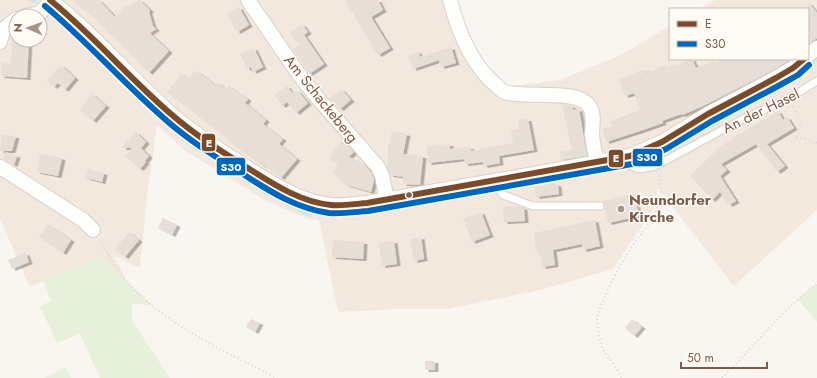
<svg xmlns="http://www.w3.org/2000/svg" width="817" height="378" font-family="Jost,sans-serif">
<defs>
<filter id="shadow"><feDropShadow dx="3.5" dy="2" stdDeviation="0" flood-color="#0004"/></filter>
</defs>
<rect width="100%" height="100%" fill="#f9f5f0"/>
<path fill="#f2e8de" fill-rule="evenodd" d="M 0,0 L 453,0 L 473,54 L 506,87 L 560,80 L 621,55 L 670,26 L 670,59 L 808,59 L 808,9 L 699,9 L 715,0 L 817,0 L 817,210 L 734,286 L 658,188 L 653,210 L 613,269 L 540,290 L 447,309 L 397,309 L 338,312 L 319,220 L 309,219 L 268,202 L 184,150 L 157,125 L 147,196 L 140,268 L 114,256 L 126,280 L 100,256 L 30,287 L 0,219 ZM 16,16 L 40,16 L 40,40 L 16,40 Z"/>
<g fill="#e7f0db">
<path d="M 100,256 L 152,305 L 132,304 L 132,321 L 170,378 L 100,378 L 80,334 L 57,343 L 40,306 L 51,301 L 43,281 Z"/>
<path d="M 817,285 L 817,321 L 797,299 Z"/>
<path d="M 65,367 L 71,378 L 45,378 Z"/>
</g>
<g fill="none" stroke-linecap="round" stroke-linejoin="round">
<g stroke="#d0e8ea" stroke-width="3.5">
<path d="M 31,0 L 35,2"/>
<path d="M 69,29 L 134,94 L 187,142 L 271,196 L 311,216"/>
<path d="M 659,155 L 784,85 L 802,73 L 817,59"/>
</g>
</g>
<g fill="#e6ded7" filter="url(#shadow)">
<path d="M 72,0 L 99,0 L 115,17 L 127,5 L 130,7 L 138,0 L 140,0 L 150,10 L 149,12 L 153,26 L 156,29 L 150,33 L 169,51 L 149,73 L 110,33 L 109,34 L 93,17 Z"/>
<path d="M 345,0 L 378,0 L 383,10 L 371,17 L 390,48 L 378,55 Z"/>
<path d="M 808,2 L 817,13 L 817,38 L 808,44 Z"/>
<path d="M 239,7 L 249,25 L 237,32 L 226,14 Z"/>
<path d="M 302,24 L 308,32 L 304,35 L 324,64 L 309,74 L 293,49 L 299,45 L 290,33 Z"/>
<path d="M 12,40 L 29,40 L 27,78 L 1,76 L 2,63 L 11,64 Z"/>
<path d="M 451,47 L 456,63 L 441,67 L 439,60 L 413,69 L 408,56 L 418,51 L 420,57 Z"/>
<path d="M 254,48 L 263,67 L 253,72 L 251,67 L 247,69 L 240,54 Z"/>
<path d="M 690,59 L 692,59 L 696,68 L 714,61 L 715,63 L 727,59 L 791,59 L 772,71 L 703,106 L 682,115 L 681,114 L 662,121 L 663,123 L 640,131 L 606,142 L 602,129 L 612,126 L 610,121 L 640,110 L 634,93 L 625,96 L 619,79 L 645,69 L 647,73 L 665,65 L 667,68 L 675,64 L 675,66 Z"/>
<path d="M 61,65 L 75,78 L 65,90 L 58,83 L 54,87 L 47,81 Z"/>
<path d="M 197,71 L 215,85 L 217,82 L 226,89 L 229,86 L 248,99 L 245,103 L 266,120 L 263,124 L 283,139 L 279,144 L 297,159 L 281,178 L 264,165 L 263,166 L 228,141 L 229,140 L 167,92 L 182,73 L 184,77 L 187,76 L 189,78 L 193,73 Z"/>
<path d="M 287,86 L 292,93 L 297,90 L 308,103 L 296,113 L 287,102 L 282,106 L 274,95 Z"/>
<path d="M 341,89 L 351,100 L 340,109 L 330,98 Z"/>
<path d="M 92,94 L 106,106 L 93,121 L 80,110 Z"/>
<path d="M 562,104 L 572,106 L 573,110 L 579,109 L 587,156 L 561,160 L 560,152 L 572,150 Z"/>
<path d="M 778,111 L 783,120 L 787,117 L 794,128 L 767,144 L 785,166 L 777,172 L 756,144 L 721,164 L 727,170 L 720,176 L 736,201 L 729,205 L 720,192 L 712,200 L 690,176 L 721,146 L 739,134 Z"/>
<path d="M 528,119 L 534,150 L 499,156 L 500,163 L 484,166 L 483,162 L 465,164 L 464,159 L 428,163 L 427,146 L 450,144 L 450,149 L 471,147 L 471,151 L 513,143 L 511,130 L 519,128 L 518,120 Z"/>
<path d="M 392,131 L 407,134 L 403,154 L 423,156 L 420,185 L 403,184 L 403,177 L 390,175 L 387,167 L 389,155 L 387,154 Z"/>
<path d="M 136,132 L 146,142 L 141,148 L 149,156 L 145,161 L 146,162 L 140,169 L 125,156 L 132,148 L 122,148 Z"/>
<path d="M 1,135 L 16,136 L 12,151 L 0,151 Z"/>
<path d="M 343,140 L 354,152 L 349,157 L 363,163 L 371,172 L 374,180 L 371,192 L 346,185 L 332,172 L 338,165 L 329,158 Z"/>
<path d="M 6,152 L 17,156 L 14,165 L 3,159 Z"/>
<path d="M 40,154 L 62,158 L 58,176 L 37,172 Z"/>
<path d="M 88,169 L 104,173 L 102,182 L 86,178 Z"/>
<path d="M 554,183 L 558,185 L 559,194 L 536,197 L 535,187 Z"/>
<path d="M 634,194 L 639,216 L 608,223 L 603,201 Z"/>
<path d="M 518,206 L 524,208 L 525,221 L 504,222 L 503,207 Z"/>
<path d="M 481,212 L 490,235 L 472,242 L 463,218 Z"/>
<path d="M 163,218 L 177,225 L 172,235 L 158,228 Z"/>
<path d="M 595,220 L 600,246 L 583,250 L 582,244 L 553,250 L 555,265 L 542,267 L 541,257 L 535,249 L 536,247 L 534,243 L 535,242 L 534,233 Z"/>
<path d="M 48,224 L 71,240 L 63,253 L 39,237 Z"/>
<path d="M 129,232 L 139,240 L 125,257 L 115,249 Z"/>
<path d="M 421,237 L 424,259 L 414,261 L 410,239 Z"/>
<path d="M 333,240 L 364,242 L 363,259 L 332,257 Z"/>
<path d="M 394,241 L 397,264 L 382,266 L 379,243 Z"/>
<path d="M 26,253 L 29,262 L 12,269 L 8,260 Z"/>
<path d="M 251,319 L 260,323 L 255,332 L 246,327 Z"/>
<path d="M 632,319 L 642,327 L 634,336 L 625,328 Z"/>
<rect x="425" y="361" width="10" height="9"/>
</g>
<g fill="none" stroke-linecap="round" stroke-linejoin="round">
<defs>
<g id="service">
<path d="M 618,161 L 639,169 L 655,166 L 743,119 L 788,99 L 817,81"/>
<path d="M 494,181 L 503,195 L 533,206 L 600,206"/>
</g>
<g id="minor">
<path d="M 50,0 C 94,34 130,77 171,114 C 193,133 218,149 243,165 C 270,182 298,201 330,205 C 342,206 354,204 367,203 L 540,173 L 630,156 L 662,142 L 708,114 L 776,78 L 793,68 L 804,59"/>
<path d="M 248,0 L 300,76 L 316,96 L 378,167 L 382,176 L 387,200"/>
<path d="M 450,0 C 458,31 472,66 497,86 C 499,88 502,91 505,92 C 525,99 577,88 589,106 C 595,114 592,126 592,135 C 593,144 595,154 597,162"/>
<path d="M 26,16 L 40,13 L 51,1"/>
<path d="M 0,42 L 3,30 L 16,19"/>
<path d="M 808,55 L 817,48"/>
<path d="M 0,167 L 83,220 L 93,230"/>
</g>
</defs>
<use href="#service" stroke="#d7d1cb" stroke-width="9"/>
<use href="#minor" stroke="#d7d1cb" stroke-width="16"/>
<g stroke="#dcd5d0" stroke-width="2" stroke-dasharray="1 3" stroke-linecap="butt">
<path d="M 793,107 L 801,123 L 797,137 L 817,143"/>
<path d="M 100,241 C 109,254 116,270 127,282 C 168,326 224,351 277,378"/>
<path d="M 621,378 C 614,359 599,354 598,329 C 597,325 597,318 598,314 C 602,299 622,261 631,248 C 649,223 666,208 659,174"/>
<path d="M 722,378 C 754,347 781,310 817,284"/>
</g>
<use href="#service" stroke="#fefefd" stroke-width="7"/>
<use href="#minor" stroke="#fefefd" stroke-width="14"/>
<defs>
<path id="bus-1" d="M 50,0 C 93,35 129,78 171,114 C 196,136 224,153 251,170 C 275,185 301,202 331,205 C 343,206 355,204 367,203 L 630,156 L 662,142 L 708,114 L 776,78 L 793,68 L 804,59"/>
<path id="bus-2" d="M 45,6 C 88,42 124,84 167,121 C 191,142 219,159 246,176 C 272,193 299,209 329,213 C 342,214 355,212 368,211 L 632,164 L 666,149 L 712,121 L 780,85 L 798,75 L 809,65"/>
</defs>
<use href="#bus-1" stroke="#fffaf3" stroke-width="9"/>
<use href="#bus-2" stroke="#fffaf3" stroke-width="9"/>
<use href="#bus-1" stroke="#7a4b2a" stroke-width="6"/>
<use href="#bus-2" stroke="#0065bd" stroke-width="6"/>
</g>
<circle fill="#7a5c4d" stroke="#fffaf3" stroke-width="1.5" cx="409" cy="195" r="3.5"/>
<circle fill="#a69286" stroke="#fffaf3" stroke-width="1.5" cx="621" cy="209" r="4"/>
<g text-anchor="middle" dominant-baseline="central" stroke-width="3" stroke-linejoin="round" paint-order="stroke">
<g font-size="15" fill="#7a5c4d" stroke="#fffaf3">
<text transform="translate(321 99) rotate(51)">Am Schackeberg</text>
<text transform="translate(761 111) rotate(-26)">An der Hasel</text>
</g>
<g font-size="15" font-weight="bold" fill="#7a5c4d" stroke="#fffaf3" text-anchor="start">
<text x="629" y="200">Neundorfer<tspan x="629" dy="17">Kirche</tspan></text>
</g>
</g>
<g stroke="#fffaf3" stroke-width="1.5">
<rect x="201" y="133" width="15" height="19" rx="4" fill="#7a4b2a"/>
<rect x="632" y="148" width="31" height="19" rx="4" fill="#0065bd"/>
<rect x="608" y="149" width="16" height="19" rx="4" fill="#7a4b2a"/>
<rect x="216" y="157" width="30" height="19" rx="4" fill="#0065bd"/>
</g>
<g font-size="11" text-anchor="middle" font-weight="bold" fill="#fff">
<text x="209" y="147">E</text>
<text x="647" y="161">S30</text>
<text x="616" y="162">E</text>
<text x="231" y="171">S30</text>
</g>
<rect x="669" y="8" width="140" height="52" fill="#fffaf3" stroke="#cabbb1"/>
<rect x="677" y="21" width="20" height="6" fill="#7a4b2a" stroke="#cabbb1"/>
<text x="705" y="28" font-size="12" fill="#7a5c4d">E</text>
<rect x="677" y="41" width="20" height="6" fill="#0065bd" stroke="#cabbb1"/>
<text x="705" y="48" font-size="12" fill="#7a5c4d">S30</text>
<g transform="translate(28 28) rotate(272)"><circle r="19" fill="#fffaf3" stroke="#cabbb1"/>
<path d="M0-3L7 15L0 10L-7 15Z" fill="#a69286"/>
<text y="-6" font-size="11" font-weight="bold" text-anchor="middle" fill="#7a5c4d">N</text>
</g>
<path d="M681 362v6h86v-6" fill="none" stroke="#7a5c4d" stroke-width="2"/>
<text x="687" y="362" font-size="12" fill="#7a5c4d" stroke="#fffaf3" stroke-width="3" paint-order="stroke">50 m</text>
</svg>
